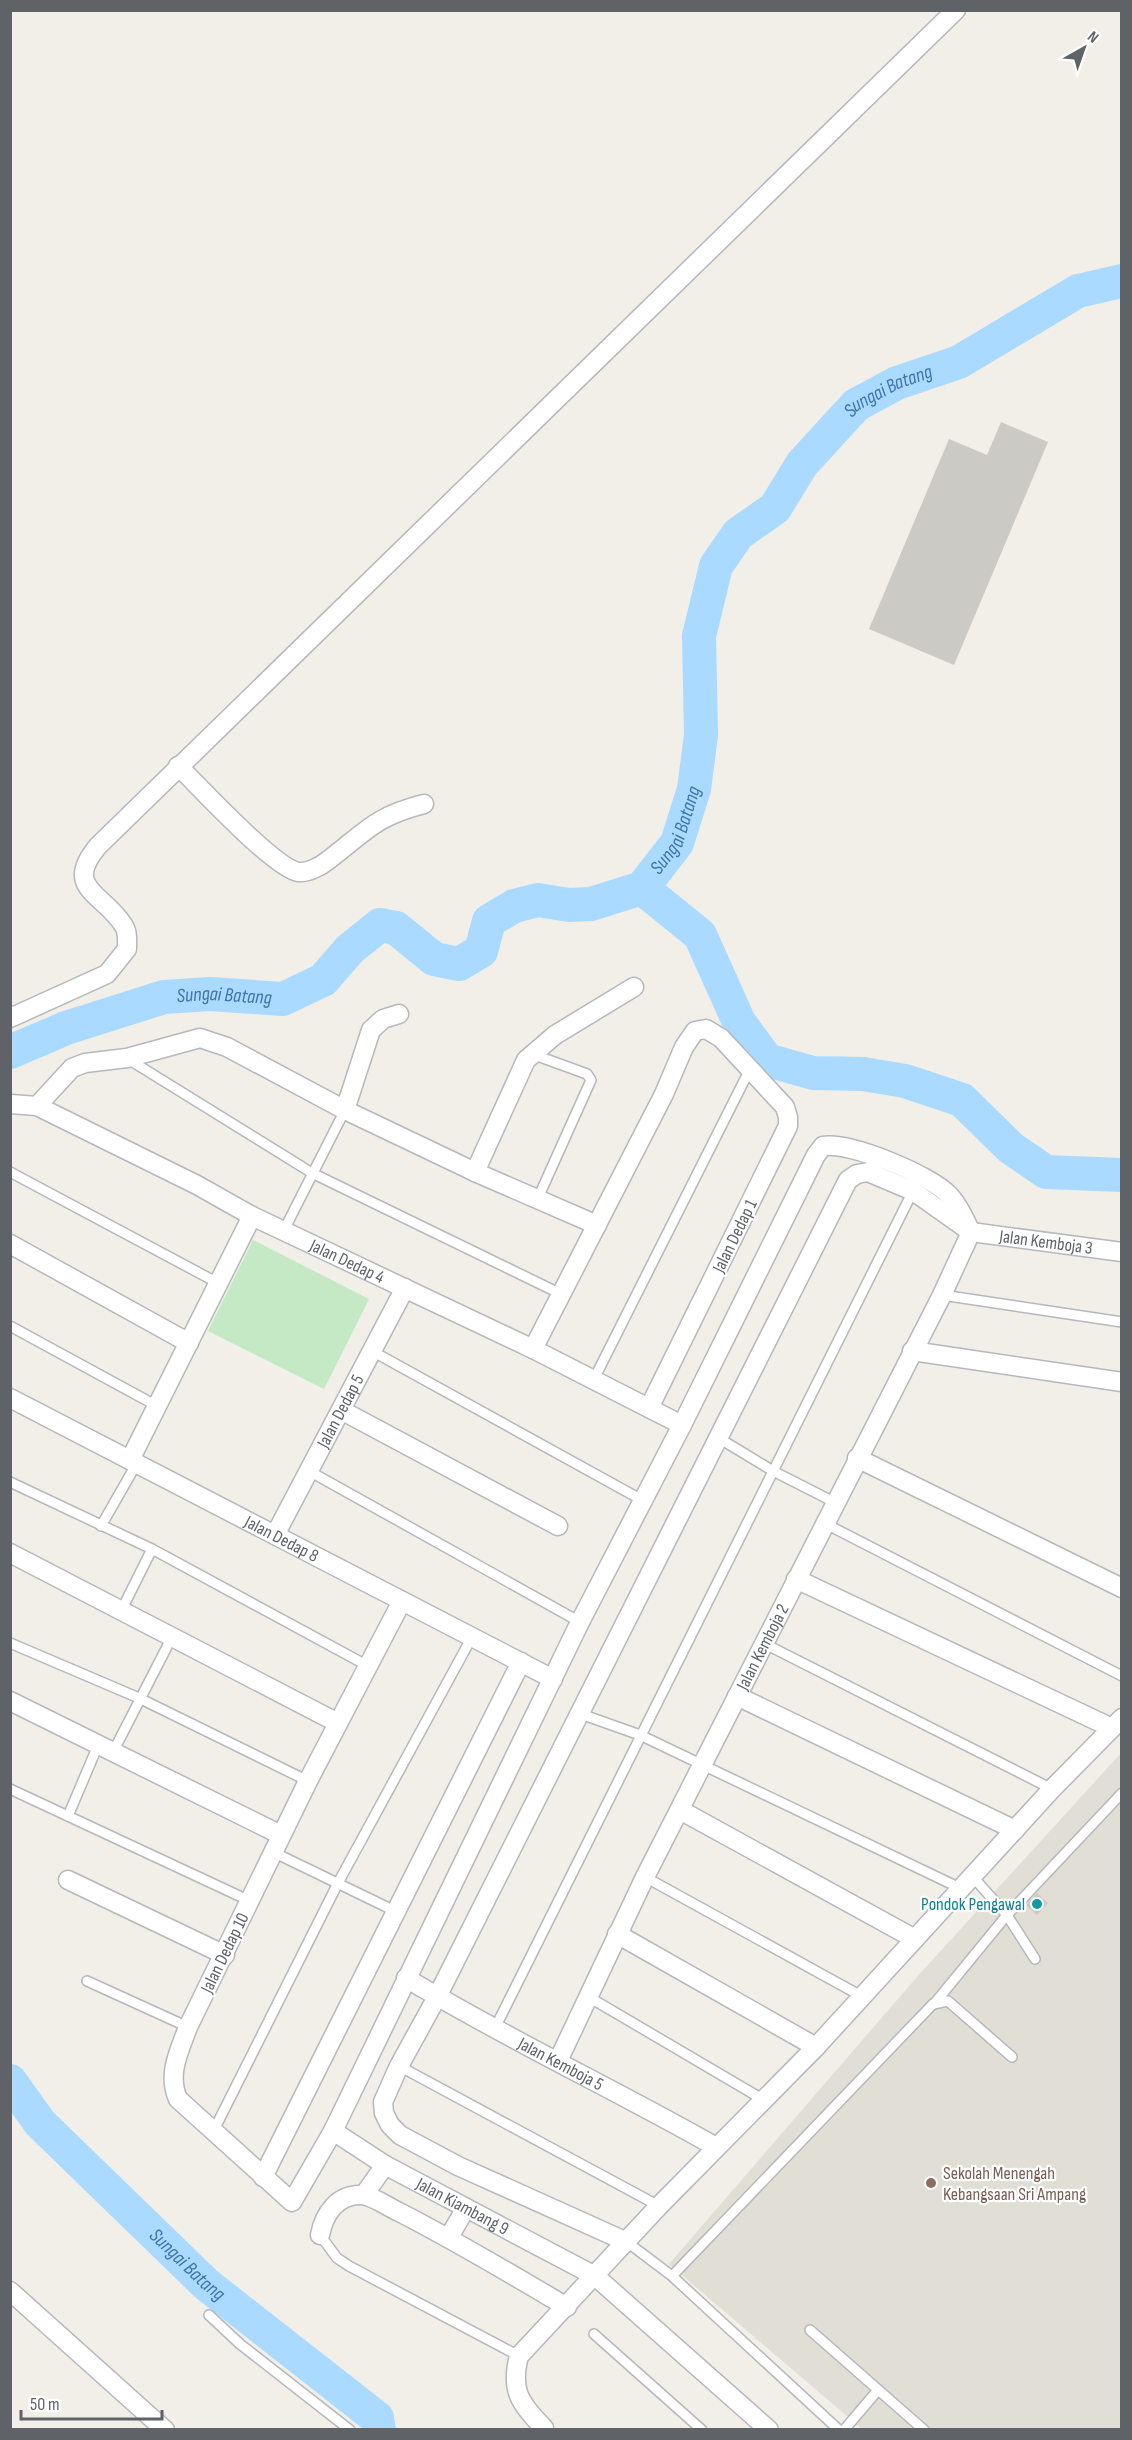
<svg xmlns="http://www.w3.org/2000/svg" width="1132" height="2440" font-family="'Sofia Sans Condensed',sans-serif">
<rect width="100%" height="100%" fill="#f1efe8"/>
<path fill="#e1ded6" d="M 1121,1753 L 1121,2429 L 862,2429 L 669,2264 L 916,1978 Z"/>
<path fill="#c5e8c5" d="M 253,1240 L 369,1299 L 324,1389 L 208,1331 Z"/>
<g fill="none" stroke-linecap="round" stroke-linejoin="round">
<g stroke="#aadaff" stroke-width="34">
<path d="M 642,888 L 700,935 L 739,1022 L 767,1060 L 813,1073 L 863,1074 L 905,1081 L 962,1100 L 1011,1148 L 1046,1172 L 1122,1175"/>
<path id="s1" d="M 10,1052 L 66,1028 L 164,997 L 210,994 L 283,999 L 323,980 L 350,949 L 380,925 L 396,928 L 434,959 L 459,964 L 481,951 L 489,921 L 514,906 L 538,900 L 569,905 L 591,904 L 642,888 L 677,843 L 694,789 L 701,735 L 699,636 L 716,566 L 738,534 L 775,508 L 802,464 L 856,405 L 897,383 L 959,362 L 1078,291 L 1122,281"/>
<path id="s2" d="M 10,2081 L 40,2123 L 206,2284 L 377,2418 L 379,2430"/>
</g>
</g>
<g fill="#cccac5">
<path d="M 1001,422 L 1048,442 L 954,665 L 869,629 L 949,439 L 987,455 Z"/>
<path d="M 1037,1893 L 1048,1903 L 1037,1915 L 1026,1905 Z"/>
</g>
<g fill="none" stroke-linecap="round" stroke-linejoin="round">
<defs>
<g id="service">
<path d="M 532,1054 L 587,1074 L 591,1080 L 538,1198"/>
<path d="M 128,1059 L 312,1173 L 563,1295"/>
<path d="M 10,1172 L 218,1283"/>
<path d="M 284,1230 L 345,1110"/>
<path d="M 942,1295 L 1122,1322"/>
<path d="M 10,1326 L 157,1406"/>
<path d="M 372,1351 L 642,1500"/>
<path d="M 593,1381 L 749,1071"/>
<path d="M 717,1437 L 773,1471 L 834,1502"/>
<path d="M 309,1471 L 580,1622"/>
<path d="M 10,1482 L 152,1549 L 368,1666"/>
<path d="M 824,1523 L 1122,1676"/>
<path d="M 101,1526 L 137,1463"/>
<path d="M 122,1609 L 152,1549"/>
<path d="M 10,1643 L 139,1698 L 308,1781"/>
<path d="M 765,1644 L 1052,1789"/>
<path d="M 578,1713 L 640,1735 L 962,1889"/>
<path d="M 114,1750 L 172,1637"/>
<path d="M 10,1789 L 250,1901"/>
<path d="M 68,1816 L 99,1743"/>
<path d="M 273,1852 L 397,1912"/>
<path d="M 645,1877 L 863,1997"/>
<path d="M 973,1877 L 1007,1915 L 1035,1959"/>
<path d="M 87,1981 L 188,2027"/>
<path d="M 587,1996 L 764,2100"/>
<path d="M 934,2004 L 1007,1915 L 1122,1793"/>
<path d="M 494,2030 L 913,1191"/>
<path d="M 399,2066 L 659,2206"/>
<path d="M 214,2130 L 338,1883 L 472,1637"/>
<path d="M 320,2235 L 337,2258 L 349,2266 L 519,2356"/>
<path d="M 627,2242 L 672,2276 L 839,2430"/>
<path d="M 672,2276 L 933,2004 L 948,2001 L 1012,2057"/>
<path d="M 209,2315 L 240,2344 L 350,2430"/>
<path d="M 810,2330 L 924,2430"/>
<path d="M 594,2334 L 702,2430"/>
<path d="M 844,2430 L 878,2390"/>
</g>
<g id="minor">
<path d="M 178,766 C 200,787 273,867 298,872 C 307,873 320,867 327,861 C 366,832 373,817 424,804"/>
<path d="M 10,1018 L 107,974 L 127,949 C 127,942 128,932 124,926 C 104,893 62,889 98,846 L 956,10"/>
<path id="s3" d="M 10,1104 L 37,1106 L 197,1185 L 252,1216 L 533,1349 L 682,1425"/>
<path d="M 37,1106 L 72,1068 L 85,1063 L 127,1058 L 200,1038 L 227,1047 L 345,1110 L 475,1172 L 597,1225"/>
<path d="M 345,1110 L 371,1030 L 383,1019 L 399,1014"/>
<path d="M 475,1172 L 526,1060 L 555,1035 L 634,987"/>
<path d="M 10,1244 L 189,1343"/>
<path d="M 533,1349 L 664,1094 L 684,1047 L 695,1031 L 706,1029 L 721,1038 L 785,1107 L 788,1117 L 788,1126 L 649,1408"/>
<path d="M 912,1351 L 1122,1382"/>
<path id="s4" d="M 10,1398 L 553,1679"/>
<path d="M 341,1410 L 558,1526"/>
<path d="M 857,1458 L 1122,1588"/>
<path d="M 130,1460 L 252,1216"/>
<path id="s5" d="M 275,1535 L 405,1288"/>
<path d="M 10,1553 L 338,1723"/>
<path d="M 796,1579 L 1112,1728"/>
<path d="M 402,1601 L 308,1781 L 188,2027 C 179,2052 167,2074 178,2099 L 292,2202 L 333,2131 L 580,1622 L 682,1425 L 816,1155 L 823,1146 C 851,1142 931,1175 950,1196 C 960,1207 965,1220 971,1232"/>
<path d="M 737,1696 L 1015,1830"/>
<path d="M 10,1701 L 281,1835"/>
<path d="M 680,1810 L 915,1939"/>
<path d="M 68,1880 L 225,1955"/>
<path d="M 617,1934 L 816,2047"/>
<path id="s6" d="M 406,1978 C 507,2039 614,2089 716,2147"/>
<path id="s7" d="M 558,2061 L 645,1877 L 942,1295 L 971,1232"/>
<path id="s8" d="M 333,2131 L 385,2165 L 595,2276 L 769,2430"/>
<path d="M 263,2177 L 521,1662"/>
<path d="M 364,2195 L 385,2165"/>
<path d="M 320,2235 C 324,2214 337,2194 362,2195 C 373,2196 388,2207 399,2212 C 456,2241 511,2274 567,2307"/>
<path d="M 449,2237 L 466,2208"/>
<path id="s9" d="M 627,2242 L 458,2166 L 400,2135 L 390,2125 L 384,2113 L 383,2102 L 399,2066 L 437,1997 L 848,1180 L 857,1174 L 868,1172 L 913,1191 L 971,1232 L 1122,1252"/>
<path d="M 10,2291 L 165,2430"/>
<path d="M 544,2428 C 520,2404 510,2390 519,2356 L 659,2206 L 816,2047 L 1052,1789 L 1122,1718"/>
</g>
</defs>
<use href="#service" stroke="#b5b8bc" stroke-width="12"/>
<use href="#minor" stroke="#b5b8bc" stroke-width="21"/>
<use href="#service" stroke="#fff" stroke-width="9"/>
<use href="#minor" stroke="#fff" stroke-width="18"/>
</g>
<circle fill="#0f9aa8" stroke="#fff" stroke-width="2" cx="1037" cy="1904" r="6"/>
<circle fill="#8d6e63" stroke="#fff" stroke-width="2" cx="931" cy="2183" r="6"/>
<g text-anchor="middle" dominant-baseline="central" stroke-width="4.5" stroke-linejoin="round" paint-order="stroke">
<g font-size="18" fill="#5f6368" stroke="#fff">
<text transform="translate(735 1236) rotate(-64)">Jalan Dedap 1</text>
<text stroke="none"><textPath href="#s9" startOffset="1540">Jalan Kemboja 3</textPath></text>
<text stroke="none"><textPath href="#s3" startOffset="374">Jalan Dedap 4</textPath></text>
<text stroke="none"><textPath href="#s5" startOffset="140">Jalan Dedap 5</textPath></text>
<text stroke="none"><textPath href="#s4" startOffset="306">Jalan Dedap 8</textPath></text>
<text stroke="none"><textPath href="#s7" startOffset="462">Jalan Kemboja 2</textPath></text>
<text transform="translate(225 1953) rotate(-64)">Jalan Dedap 10</text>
<text stroke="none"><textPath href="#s6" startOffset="177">Jalan Kemboja 5</textPath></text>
<text stroke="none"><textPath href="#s8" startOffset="150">Jalan Kiambang 9</textPath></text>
</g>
<g font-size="18" fill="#0d838f" stroke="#fff" text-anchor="end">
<text x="1025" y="1904">Pondok Pengawal</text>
</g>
<g font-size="18" fill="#785e54" stroke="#fff" text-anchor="start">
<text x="943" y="2173">Sekolah Menengah<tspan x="943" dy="21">Kebangsaan Sri Ampang</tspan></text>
</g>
<g font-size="20" font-style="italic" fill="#4174aa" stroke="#fff">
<text stroke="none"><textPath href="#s1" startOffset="1305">Sungai Batang</textPath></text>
<text stroke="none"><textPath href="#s1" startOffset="783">Sungai Batang</textPath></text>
<text stroke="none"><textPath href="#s1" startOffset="224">Sungai Batang</textPath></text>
<text stroke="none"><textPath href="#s2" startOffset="256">Sungai Batang</textPath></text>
</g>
</g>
<rect width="1132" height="2440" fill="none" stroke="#5f6368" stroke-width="24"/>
<g transform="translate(1084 48) rotate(40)" stroke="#ffffff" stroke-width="4.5" paint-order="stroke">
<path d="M0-4.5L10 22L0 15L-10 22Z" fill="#5f6368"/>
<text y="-9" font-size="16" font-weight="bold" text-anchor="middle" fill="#5f6368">N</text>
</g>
<path d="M21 2410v9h141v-9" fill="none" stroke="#5f6368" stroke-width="3"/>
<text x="30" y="2410" font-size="18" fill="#5f6368" stroke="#ffffff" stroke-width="4.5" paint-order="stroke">50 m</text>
</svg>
